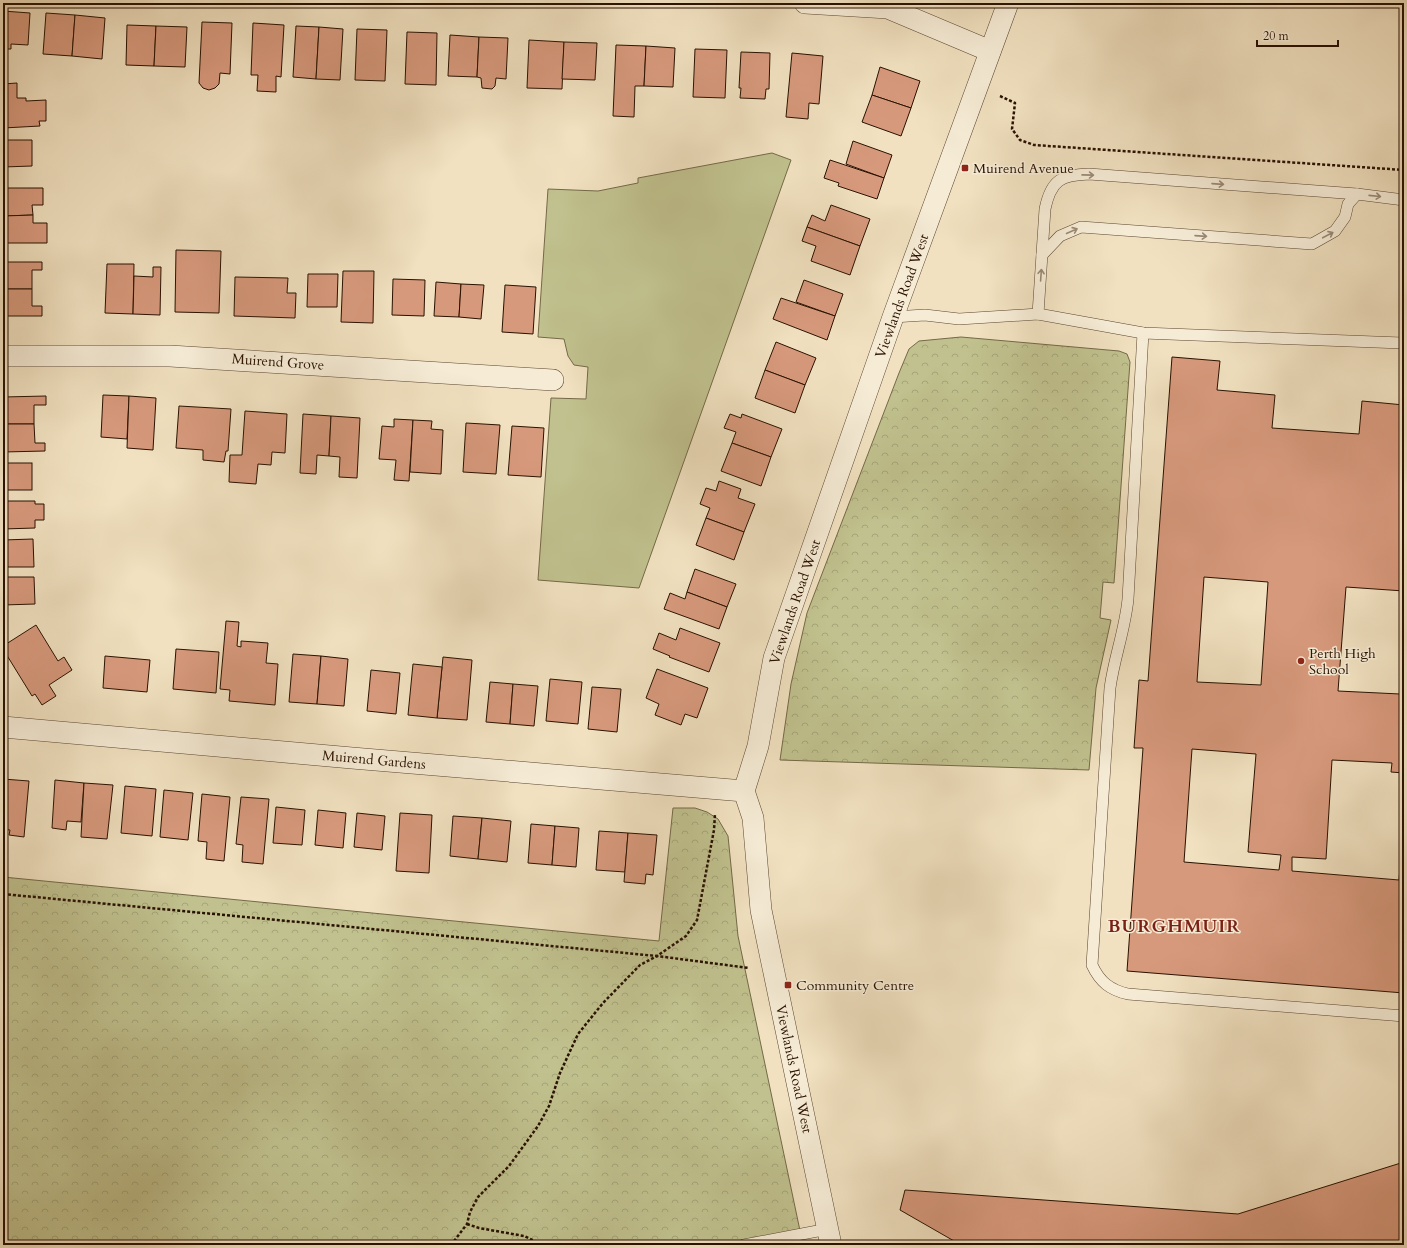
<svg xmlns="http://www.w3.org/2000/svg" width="1407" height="1248" font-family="Cardo,serif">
<defs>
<pattern id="park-crowns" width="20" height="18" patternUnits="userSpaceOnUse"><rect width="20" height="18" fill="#c0c18e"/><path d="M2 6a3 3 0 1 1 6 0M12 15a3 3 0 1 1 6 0" fill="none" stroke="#a5a579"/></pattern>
</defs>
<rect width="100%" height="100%" fill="#f1e1c0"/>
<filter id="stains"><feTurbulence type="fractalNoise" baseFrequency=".005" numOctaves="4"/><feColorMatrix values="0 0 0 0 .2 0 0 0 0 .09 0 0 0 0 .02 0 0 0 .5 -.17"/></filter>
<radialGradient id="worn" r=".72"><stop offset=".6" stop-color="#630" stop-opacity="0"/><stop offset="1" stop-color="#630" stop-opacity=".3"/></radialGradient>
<path fill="#c0c18e" stroke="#746947" d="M 772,153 L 791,160 L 639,588 L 538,580 L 551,398 L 586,399 L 588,367 L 574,365 L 568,356 L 564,339 L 538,337 L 548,189 L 598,191 L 638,183 L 638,178 Z"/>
<g fill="url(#park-crowns)" stroke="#746947">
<path d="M 961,337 L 1119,351 L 1127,354 L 1130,362 L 1114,583 L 1103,582 L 1100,618 L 1111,620 L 1096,688 L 1089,770 L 780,760 L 791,684 L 807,613 L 899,373 L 909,349 L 919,341 Z"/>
<path d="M 673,808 L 695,808 L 707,812 L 718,819 L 728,836 L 738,936 L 803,1245 L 3,1245 L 3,877 L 659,941 Z"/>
</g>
<g fill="#d7997c" stroke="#291100" fill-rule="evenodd">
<path d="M 3,11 L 30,13 L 28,45 L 11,44 L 11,49 L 3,49 Z"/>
<path d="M 46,13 L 75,15 L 72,56 L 43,54 Z"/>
<path d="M 75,15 L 105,18 L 102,59 L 72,56 Z"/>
<path d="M 202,22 L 232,23 L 230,74 L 220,73 L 219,84 L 215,88 L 209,90 L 203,88 L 199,83 Z"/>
<path d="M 253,23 L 284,25 L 281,77 L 276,76 L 276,92 L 257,91 L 258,75 L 251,75 Z"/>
<path d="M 127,25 L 156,26 L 154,66 L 126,65 Z"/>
<path d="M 156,26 L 187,27 L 185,67 L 154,66 Z"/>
<path d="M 296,26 L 319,27 L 316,79 L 293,77 Z"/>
<path d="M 319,27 L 343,29 L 340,80 L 316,79 Z"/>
<path d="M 357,29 L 387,30 L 385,81 L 355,80 Z"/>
<path d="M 407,32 L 437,33 L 436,85 L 405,84 Z"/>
<path d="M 450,35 L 479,37 L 477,77 L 448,76 Z"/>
<path d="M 479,37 L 508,38 L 506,79 L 496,78 L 495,86 L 492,89 L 482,88 L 481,78 L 477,77 Z"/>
<path d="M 529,40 L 564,42 L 562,89 L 527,88 Z"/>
<path d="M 564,42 L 597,43 L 595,80 L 562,79 Z"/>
<path d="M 616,45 L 646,46 L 644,86 L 635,86 L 634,117 L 613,116 Z"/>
<path d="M 646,46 L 675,48 L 673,87 L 644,86 Z"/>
<path d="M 695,49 L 727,50 L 725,98 L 693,97 Z"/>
<path d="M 741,52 L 770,53 L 769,89 L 766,89 L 765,99 L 740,98 L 741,88 L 739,88 Z"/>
<path d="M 792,53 L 823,56 L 819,104 L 809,103 L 808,119 L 786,117 Z"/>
<path d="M 880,67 L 920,81 L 911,108 L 872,95 Z"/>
<path d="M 17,83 L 17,98 L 26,98 L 26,101 L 46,100 L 46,121 L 39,121 L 40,126 L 3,128 L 3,84 Z"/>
<path d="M 872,95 L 911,108 L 901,136 L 862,122 Z"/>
<path d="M 3,140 L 32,140 L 32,166 L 3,167 Z"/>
<path d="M 853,141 L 892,155 L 884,178 L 846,164 Z"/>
<path d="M 830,160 L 884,178 L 877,199 L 838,186 L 839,183 L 824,178 Z"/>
<path d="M 3,188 L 43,188 L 43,205 L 32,205 L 33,215 L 3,216 Z"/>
<path d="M 831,205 L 870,219 L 860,246 L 807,227 L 812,215 L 825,221 Z"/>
<path d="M 33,215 L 33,223 L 47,223 L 47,243 L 3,243 L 3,216 Z"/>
<path d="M 807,227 L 860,246 L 850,275 L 811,261 L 816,246 L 802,241 Z"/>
<path d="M 176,250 L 221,251 L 219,313 L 175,312 Z"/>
<path d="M 3,262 L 42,262 L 42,270 L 32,270 L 32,289 L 3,289 Z"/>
<path d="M 107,264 L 134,264 L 133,314 L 105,313 Z"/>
<path d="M 153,267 L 161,267 L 160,315 L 133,314 L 134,276 L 153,277 Z"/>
<path d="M 343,271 L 374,271 L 373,323 L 341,322 Z"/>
<path d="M 308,274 L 338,274 L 337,307 L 307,307 Z"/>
<path d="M 235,277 L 288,278 L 287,293 L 296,293 L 295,318 L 234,316 Z"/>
<path d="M 393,279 L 425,280 L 424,316 L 392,315 Z"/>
<path d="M 804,280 L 843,294 L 835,316 L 796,302 Z"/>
<path d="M 436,282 L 461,284 L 459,317 L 434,316 Z"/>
<path d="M 461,284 L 484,285 L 481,319 L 459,317 Z"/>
<path d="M 505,285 L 536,287 L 533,334 L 502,332 Z"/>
<path d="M 3,289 L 32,289 L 32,306 L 42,306 L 42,316 L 3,316 Z"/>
<path d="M 781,298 L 835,316 L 827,340 L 773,319 Z"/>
<path d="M 776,342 L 816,358 L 805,385 L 765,370 Z"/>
<path d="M 1172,357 L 1220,361 L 1217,390 L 1275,395 L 1272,428 L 1359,434 L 1362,401 L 1404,405 L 1404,591 L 1346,587 L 1338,691 L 1400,694 L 1404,642 L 1404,773 L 1391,772 L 1392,763 L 1332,760 L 1326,859 L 1292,857 L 1292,871 L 1399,880 L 1404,816 L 1404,993 L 1127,971 L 1143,748 L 1134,748 L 1139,680 L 1148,681 ZM 1204,577 L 1268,582 L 1261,685 L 1197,682 ZM 1192,749 L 1256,754 L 1248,852 L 1281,855 L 1279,870 L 1184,862 Z"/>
<path d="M 765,370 L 805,385 L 795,413 L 755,398 Z"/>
<path d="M 103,395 L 129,396 L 127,439 L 101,437 Z"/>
<path d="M 46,396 L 46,405 L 34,405 L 34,424 L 3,424 L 3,397 Z"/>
<path d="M 129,396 L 156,398 L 153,450 L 127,448 Z"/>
<path d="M 179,406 L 231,409 L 228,451 L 226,451 L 224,462 L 203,460 L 203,450 L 176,448 Z"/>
<path d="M 245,411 L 287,414 L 285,453 L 272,452 L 271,465 L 258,464 L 256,484 L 229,482 L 230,455 L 242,455 Z"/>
<path d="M 303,414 L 331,416 L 329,456 L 317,455 L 316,474 L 300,473 Z"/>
<path d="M 730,414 L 741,418 L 742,414 L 782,429 L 771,457 L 732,443 L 736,432 L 724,428 Z"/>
<path d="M 331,416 L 360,418 L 357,478 L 339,477 L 340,457 L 329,456 Z"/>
<path d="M 394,419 L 413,420 L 409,481 L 394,480 L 396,460 L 379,459 L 382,426 L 394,427 Z"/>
<path d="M 413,420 L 432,421 L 431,429 L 443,430 L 441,474 L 410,472 Z"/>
<path d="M 466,423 L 500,425 L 496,474 L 463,472 Z"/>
<path d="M 3,424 L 34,424 L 35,443 L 45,443 L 45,451 L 3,452 Z"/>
<path d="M 512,426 L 544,428 L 541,477 L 508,475 Z"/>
<path d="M 732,443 L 771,457 L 761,486 L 721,471 Z"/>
<rect x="3" y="463" width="29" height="27"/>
<path d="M 719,481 L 741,489 L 738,498 L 755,504 L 744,532 L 706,518 L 710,508 L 700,504 L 706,488 L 716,491 Z"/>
<path d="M 3,501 L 35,501 L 35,504 L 44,504 L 44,520 L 35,520 L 35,528 L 3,529 Z"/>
<path d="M 706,518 L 744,532 L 734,560 L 696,545 Z"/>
<path d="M 33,539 L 34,567 L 3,567 L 3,540 Z"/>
<path d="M 695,569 L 736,584 L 727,607 L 687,592 Z"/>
<path d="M 3,577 L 34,577 L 35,604 L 3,605 Z"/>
<path d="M 687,592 L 727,607 L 719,629 L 664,609 L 670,593 L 685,599 Z"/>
<path d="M 226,621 L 239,622 L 237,646 L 241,647 L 241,641 L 268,643 L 266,663 L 278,664 L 275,705 L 229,701 L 230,690 L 220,689 Z"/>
<path d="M 36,625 L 58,661 L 64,657 L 72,670 L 49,685 L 56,696 L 42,705 L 35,694 L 32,696 L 3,649 L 3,646 Z"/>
<path d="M 680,628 L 720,643 L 709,672 L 669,657 L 670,656 L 653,649 L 659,633 L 676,640 Z"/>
<path d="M 176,649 L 219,652 L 216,693 L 173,689 Z"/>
<path d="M 293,654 L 321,656 L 317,704 L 289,702 Z"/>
<path d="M 105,656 L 150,660 L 147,692 L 103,688 Z"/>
<path d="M 321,656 L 348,659 L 344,706 L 317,704 Z"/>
<path d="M 443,657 L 472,660 L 467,720 L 437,718 Z"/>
<path d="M 413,664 L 442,667 L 437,718 L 408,715 Z"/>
<path d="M 657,669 L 708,688 L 697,718 L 685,714 L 681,725 L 655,715 L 659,704 L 646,698 Z"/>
<path d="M 371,670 L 400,673 L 396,714 L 367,711 Z"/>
<path d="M 550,679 L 582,682 L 578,724 L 546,721 Z"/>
<path d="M 490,682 L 513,684 L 510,724 L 486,722 Z"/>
<path d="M 513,684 L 538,686 L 534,726 L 510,724 Z"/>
<path d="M 592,687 L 621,689 L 617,732 L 588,729 Z"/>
<path d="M 3,779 L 29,781 L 24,837 L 9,835 L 10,830 L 3,829 Z"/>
<path d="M 55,780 L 84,783 L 81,822 L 67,821 L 66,830 L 52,828 Z"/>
<path d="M 84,783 L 113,785 L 107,839 L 81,837 Z"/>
<path d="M 125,786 L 156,789 L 152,836 L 121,833 Z"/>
<path d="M 164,790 L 193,793 L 188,840 L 160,837 Z"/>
<path d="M 202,794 L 230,797 L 224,861 L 206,859 L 207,842 L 198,841 Z"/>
<path d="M 241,797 L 269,799 L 263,864 L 242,862 L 243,845 L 236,844 Z"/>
<path d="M 276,807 L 305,810 L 302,845 L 273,843 Z"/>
<path d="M 318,810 L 346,813 L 343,848 L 315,845 Z"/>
<path d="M 357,813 L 385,816 L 382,850 L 354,847 Z"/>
<path d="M 400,813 L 432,815 L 429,873 L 396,871 Z"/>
<path d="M 453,816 L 482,818 L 478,859 L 450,856 Z"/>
<path d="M 482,818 L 511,821 L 507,862 L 478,859 Z"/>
<path d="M 531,824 L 555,826 L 552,865 L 528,863 Z"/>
<path d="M 555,826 L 579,828 L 576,867 L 552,865 Z"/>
<path d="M 599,831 L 628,833 L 625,872 L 596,870 Z"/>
<path d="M 628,833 L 657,835 L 653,875 L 646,874 L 645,884 L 624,882 Z"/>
<path d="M 1404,1162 L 1404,1245 L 961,1245 L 900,1210 L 905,1190 L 1238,1214 Z"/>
</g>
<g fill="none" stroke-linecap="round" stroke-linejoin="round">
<defs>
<g id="service">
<path d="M 1042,255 L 1060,236 L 1081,227 L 1312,244 L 1335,231 L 1345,217 L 1348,204 L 1357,194"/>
<path d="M 1038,314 L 1045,209 C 1051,180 1061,175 1089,174 L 1357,194 L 1404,200"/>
<path d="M 893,317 L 925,315 L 959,319 L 1038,314 L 1143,333 L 1402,343 L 1404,340"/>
<path d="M 1143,333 L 1128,599 C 1125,630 1114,658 1110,688 L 1092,965 C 1100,982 1110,990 1128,994 L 1404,1016"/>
<path d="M 744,1245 L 828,1229"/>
</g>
<g id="minor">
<path d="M 805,3 L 888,8 L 990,51"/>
<path d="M 3,356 L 170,356 L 553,380"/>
<path d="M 3,727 L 352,758 L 744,791"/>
<path d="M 831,1245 L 768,944 L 761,910 L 753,818 L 744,791 L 758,746 L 774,658 L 893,317 L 1008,3"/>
</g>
</defs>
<use href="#service" stroke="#5b4530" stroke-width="12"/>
<use href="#minor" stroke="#5b4530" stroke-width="22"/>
<g stroke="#291100" stroke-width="2.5" stroke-dasharray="3 2" stroke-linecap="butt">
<path d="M 1000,96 L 1015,103 L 1012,129 L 1020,140 L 1034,145 L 1404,170"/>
<path d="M 3,894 L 657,956 L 686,936 L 697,920 L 714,830 L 715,814"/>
<path d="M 467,1224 L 479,1228 L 524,1236 L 543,1245"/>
<path d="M 37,1244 L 38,1245"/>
<path d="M 451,1245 L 467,1224 L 470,1212 L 478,1197 L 509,1166 L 538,1126 L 549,1106 L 560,1073 L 578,1034 L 603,1003 L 640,965 L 657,956 L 749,968"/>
</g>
<use href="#service" stroke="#f6ecd6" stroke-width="11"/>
<use href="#minor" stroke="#f6ecd6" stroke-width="21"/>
</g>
<defs><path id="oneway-shaft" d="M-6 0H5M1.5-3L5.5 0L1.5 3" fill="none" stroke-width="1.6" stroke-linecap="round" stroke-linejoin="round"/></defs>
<g stroke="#9a8976">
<use href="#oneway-shaft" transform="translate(1088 175) rotate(1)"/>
<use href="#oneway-shaft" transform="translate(1218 184) rotate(4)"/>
<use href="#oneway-shaft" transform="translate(1375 196) rotate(6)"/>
<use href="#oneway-shaft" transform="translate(1072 231) rotate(-24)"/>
<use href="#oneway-shaft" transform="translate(1328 235) rotate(-28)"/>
<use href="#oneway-shaft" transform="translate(1201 236) rotate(4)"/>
<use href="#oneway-shaft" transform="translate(1041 275) rotate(-86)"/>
</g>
<g fill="#8f2418" stroke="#f6ecd6" stroke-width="1.5">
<rect x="961" y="164" width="8" height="8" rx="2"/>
<circle cx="1301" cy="661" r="4"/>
<rect x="784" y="981" width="8" height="8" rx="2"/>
</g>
<g text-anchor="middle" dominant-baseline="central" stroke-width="3" stroke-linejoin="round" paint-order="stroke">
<g font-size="14" fill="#291100" stroke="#f6ecd6" text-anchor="start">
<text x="973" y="168">Muirend Avenue</text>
<text x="1309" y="653">Perth High<tspan x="1309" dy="16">School</tspan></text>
<text x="796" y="985">Community Centre</text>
</g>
<g font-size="14" fill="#291100" stroke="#f6ecd6">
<text transform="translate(902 296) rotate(-70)">Viewlands Road West</text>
<text transform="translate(278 362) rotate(4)">Muirend Grove</text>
<text transform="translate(795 602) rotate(-71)">Viewlands Road West</text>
<text transform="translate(374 760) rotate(5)">Muirend Gardens</text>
<text transform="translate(794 1069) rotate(78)">Viewlands Road West</text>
</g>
<g font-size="18" font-weight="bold" letter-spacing="1" fill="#7a1f14" stroke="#f6ecd6">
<text x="1174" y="926">BURGHMUIR</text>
</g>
</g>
<rect width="1407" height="1248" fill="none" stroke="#f1e1c0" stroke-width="16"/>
<rect x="4" y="4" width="1399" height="1240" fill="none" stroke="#291100" stroke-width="2"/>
<rect x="8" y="8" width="1391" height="1232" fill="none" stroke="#291100"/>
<path d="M1257 40v6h81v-6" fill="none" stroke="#291100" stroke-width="2"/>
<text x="1263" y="40" font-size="12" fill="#291100" stroke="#f6ecd6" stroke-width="3" paint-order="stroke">20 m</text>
<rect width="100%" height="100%" filter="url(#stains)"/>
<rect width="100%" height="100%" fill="url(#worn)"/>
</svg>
